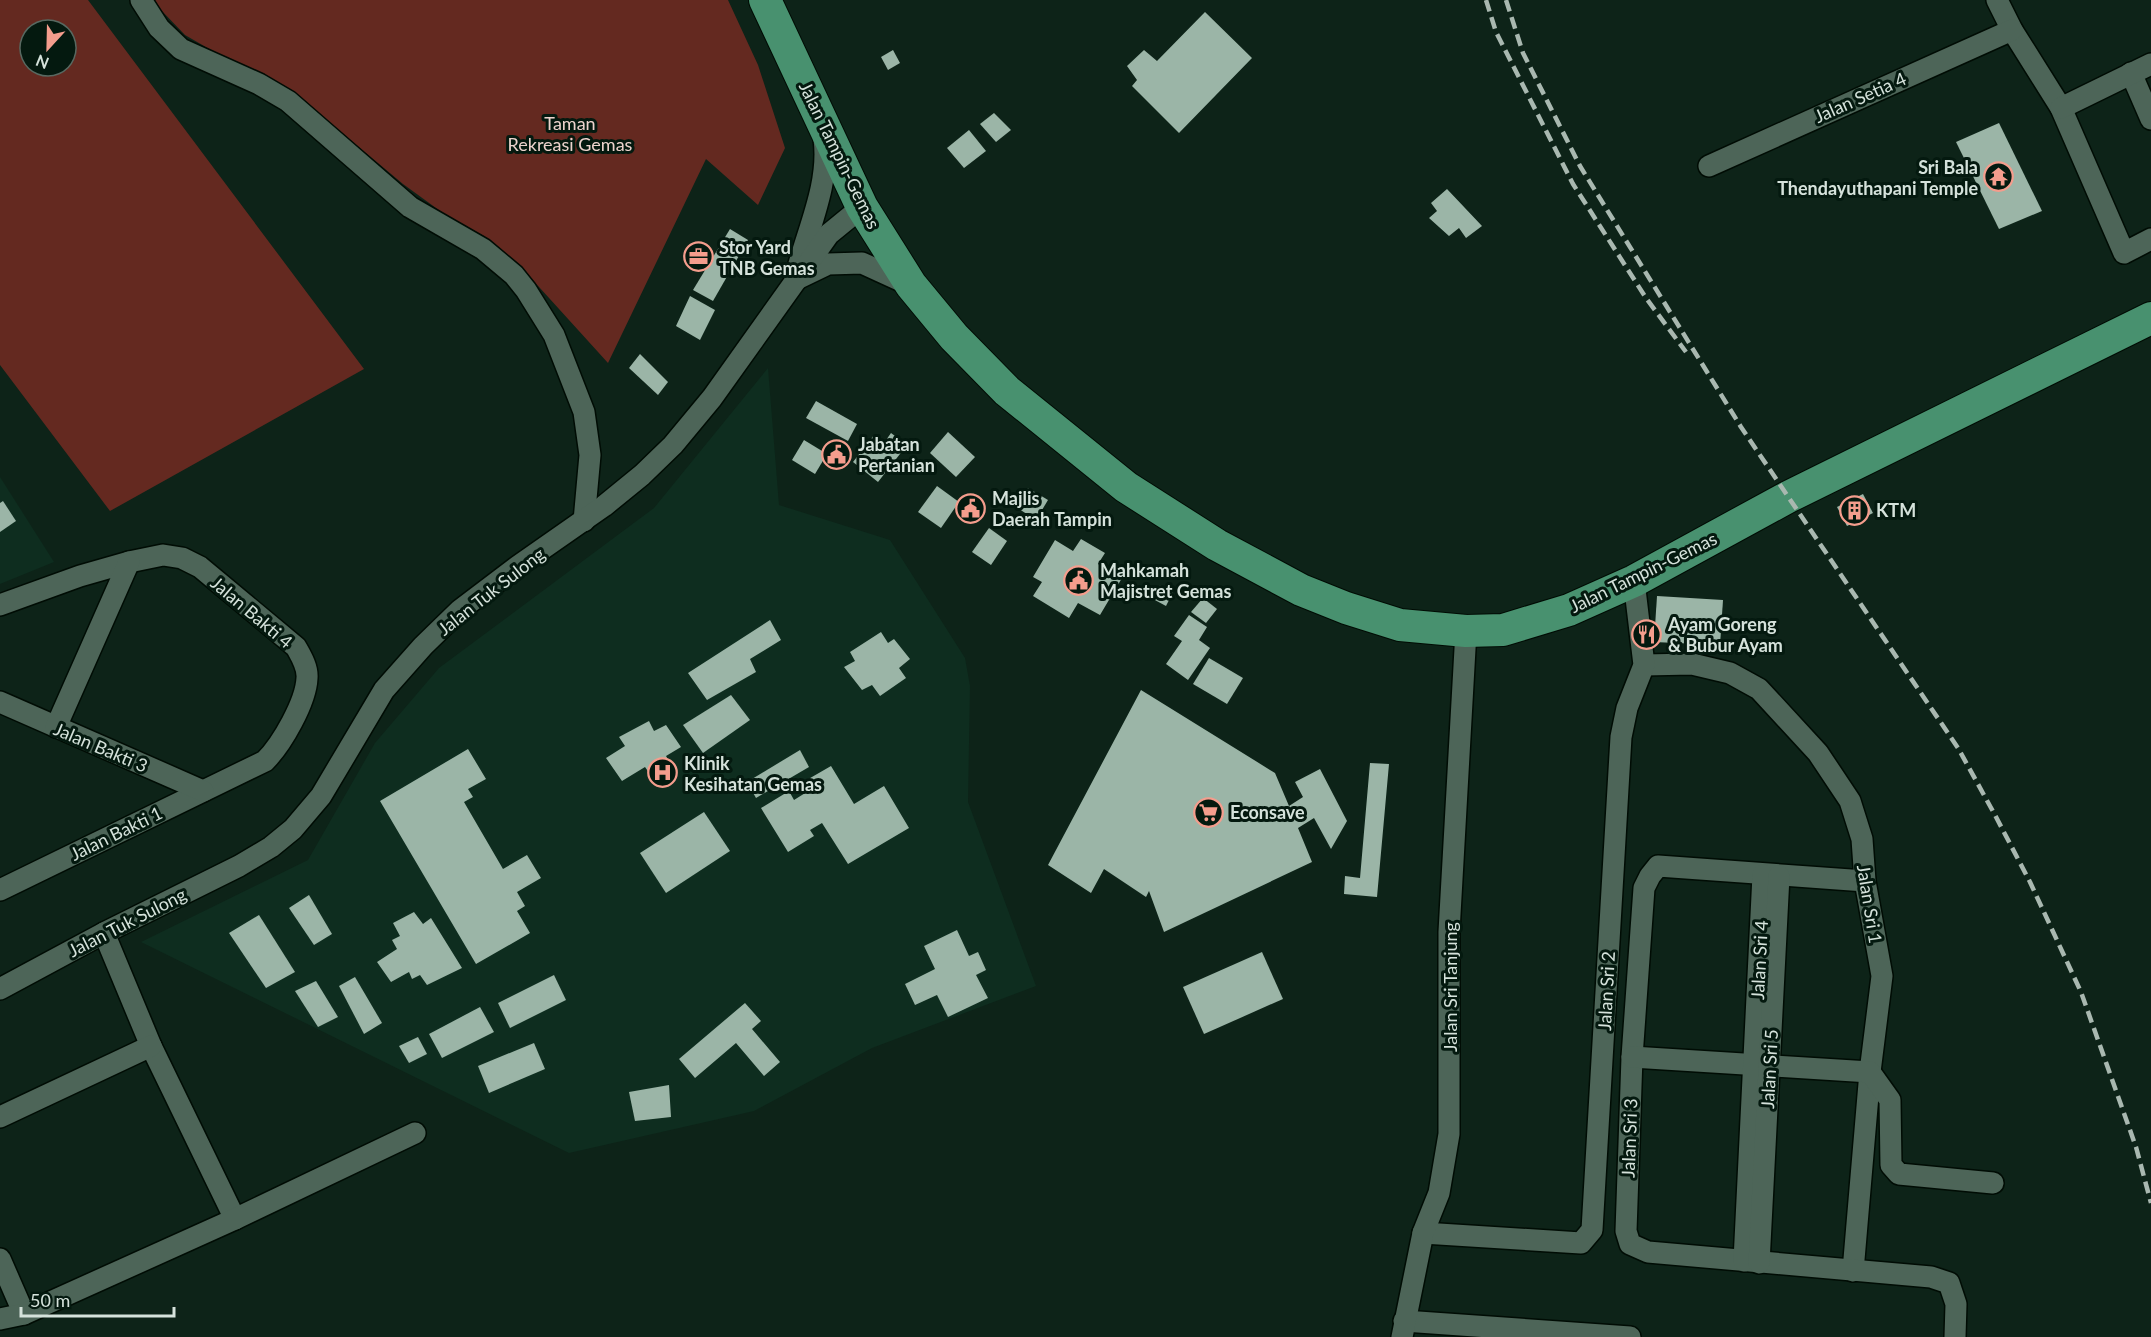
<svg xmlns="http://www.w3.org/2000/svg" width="2151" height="1337" font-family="Lato,sans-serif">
<rect width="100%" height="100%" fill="#0d2318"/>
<g fill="#0e2d1f">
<path d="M 768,368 L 779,505 L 890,540 L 965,658 L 970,686 L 968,802 L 1036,986 L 872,1048 L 754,1111 L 569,1153 L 141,942 L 308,860 L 375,743 L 439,668 L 654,508 Z"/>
<path d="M 0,477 L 54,562 L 0,584 Z"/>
</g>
<g fill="#642920" fill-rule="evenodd">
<path d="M 0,0 L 88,0 L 364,369 L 110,511 L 0,365 ZM 30,30 L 66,30 L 66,66 L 30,66 Z"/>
<path d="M 155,0 L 728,0 L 758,65 L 785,148 L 758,205 L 706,159 L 608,363 L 520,266 L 484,236 L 447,216 L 403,184 L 323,117 L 265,77 L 211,50 L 185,35 L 160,9 Z"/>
</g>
<g fill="#9bb5a7">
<path d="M 1205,12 L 1252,58 L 1179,133 L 1132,86 L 1137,80 L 1127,66 L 1144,50 L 1157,61 Z"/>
<path d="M 893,50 L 900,63 L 888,70 L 881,57 Z"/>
<path d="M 994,113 L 1011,130 L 996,142 L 980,124 Z"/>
<path d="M 1999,123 L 2042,211 L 1999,229 L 1956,142 Z"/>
<path d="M 969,130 L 986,151 L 964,168 L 947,148 Z"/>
<path d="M 1447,189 L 1482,226 L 1466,238 L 1459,228 L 1449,236 L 1429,218 L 1437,211 L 1431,203 Z"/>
<path d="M 730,229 L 748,240 L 713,301 L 693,290 Z"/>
<path d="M 690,296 L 715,310 L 700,340 L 676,326 Z"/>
<path d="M 640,354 L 668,382 L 658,395 L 629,368 Z"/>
<path d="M 816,401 L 857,424 L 848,441 L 806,418 Z"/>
<path d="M 948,432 L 975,457 L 956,477 L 930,453 Z"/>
<path d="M 891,433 L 907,445 L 878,482 L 853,462 L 874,435 L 884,443 Z"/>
<path d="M 804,440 L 827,454 L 815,474 L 792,460 Z"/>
<path d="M 937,486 L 959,502 L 941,528 L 918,512 Z"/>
<path d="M 1028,488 L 1048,500 L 1036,520 L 1016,507 Z"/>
<path d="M 1863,494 L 1873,513 L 1847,526 L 1837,507 Z"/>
<path d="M 3,501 L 16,521 L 0,532 L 0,503 Z"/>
<path d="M 989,528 L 1007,541 L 991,565 L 972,552 Z"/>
<path d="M 1081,539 L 1105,553 L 1098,564 L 1122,578 L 1100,615 L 1078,603 L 1069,618 L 1033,596 L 1042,582 L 1033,577 L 1055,540 L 1073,551 Z"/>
<path d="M 1160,585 L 1173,592 L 1166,606 L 1153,599 Z"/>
<path d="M 1657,596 L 1723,600 L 1720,645 L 1654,642 Z"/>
<path d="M 1203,598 L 1217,609 L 1206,623 L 1191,612 Z"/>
<path d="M 1189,615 L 1207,627 L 1199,640 L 1210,648 L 1188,680 L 1166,664 L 1182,641 L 1174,636 Z"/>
<path d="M 770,620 L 781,640 L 750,659 L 756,672 L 707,700 L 688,673 Z"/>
<path d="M 881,632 L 888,643 L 894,639 L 910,659 L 899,668 L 906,678 L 880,696 L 872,685 L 862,690 L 844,667 L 855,661 L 850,652 Z"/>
<path d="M 1209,658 L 1243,678 L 1227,704 L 1193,684 Z"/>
<path d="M 1141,690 L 1275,773 L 1289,806 L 1303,797 L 1295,782 L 1320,769 L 1347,821 L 1331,849 L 1314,818 L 1298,828 L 1312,862 L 1164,932 L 1149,891 L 1146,897 L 1104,869 L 1091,893 L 1048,865 Z"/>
<path d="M 731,695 L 750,720 L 703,753 L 683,725 Z"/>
<path d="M 649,721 L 654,731 L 666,725 L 681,747 L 666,756 L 674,770 L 654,780 L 645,767 L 622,781 L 606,758 L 625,746 L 619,737 Z"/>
<path d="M 468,749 L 486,779 L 468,789 L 473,797 L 464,802 L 503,869 L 527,855 L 541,878 L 517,892 L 525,906 L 517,911 L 530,933 L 476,964 L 380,801 Z"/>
<path d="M 800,750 L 809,767 L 756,798 L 747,782 Z"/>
<path d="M 1370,763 L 1389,764 L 1377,897 L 1344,894 L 1345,876 L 1360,878 Z"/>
<path d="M 831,766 L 854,804 L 884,786 L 909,828 L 848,864 L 822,823 L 810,830 L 814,836 L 788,852 L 761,808 L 789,791 L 794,800 L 810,790 L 805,781 Z"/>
<path d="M 704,812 L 730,851 L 666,893 L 640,853 Z"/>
<path d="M 309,895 L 332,934 L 314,945 L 289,908 Z"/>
<path d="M 414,912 L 423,924 L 431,918 L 462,968 L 427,985 L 420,975 L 412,979 L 409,972 L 391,982 L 377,962 L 397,949 L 392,940 L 400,936 L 393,923 Z"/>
<path d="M 259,915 L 295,972 L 266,988 L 229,933 Z"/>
<path d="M 957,930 L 969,956 L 978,952 L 986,970 L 976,975 L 988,998 L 948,1017 L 937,995 L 915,1005 L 905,984 L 935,969 L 924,946 Z"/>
<path d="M 1262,952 L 1283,999 L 1204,1034 L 1183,987 Z"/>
<path d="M 554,975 L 566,1000 L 510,1028 L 498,1003 Z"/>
<path d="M 355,977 L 382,1023 L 364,1034 L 339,986 Z"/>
<path d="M 316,981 L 338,1017 L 318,1027 L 295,991 Z"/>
<path d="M 745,1003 L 761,1021 L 752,1029 L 780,1062 L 764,1076 L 736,1043 L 695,1078 L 679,1059 Z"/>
<path d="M 480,1007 L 494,1032 L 442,1058 L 429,1034 Z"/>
<path d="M 418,1037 L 427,1054 L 409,1063 L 399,1046 Z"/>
<path d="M 534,1043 L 545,1069 L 489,1093 L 478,1066 Z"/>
<path d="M 669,1085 L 671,1117 L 635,1121 L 629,1092 Z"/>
</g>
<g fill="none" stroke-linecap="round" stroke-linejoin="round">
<defs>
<g id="minor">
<path d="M 141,0 L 159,28 L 181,49 L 259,84 L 288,101 L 410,207 L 483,249 L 514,275 L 526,290 L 554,335 L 584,412 L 590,455 L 584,521"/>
<path d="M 1997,0 L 2012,30 L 2061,108 L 2124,253 L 2151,239"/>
<path d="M 2131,73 L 2151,119"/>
<path d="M 2061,108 L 2151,64"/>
<path d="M 1709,166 L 2012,30"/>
<path d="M 797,271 C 808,229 830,183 824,139"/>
<path d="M 799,278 L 828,264 L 862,263 L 910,285"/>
<path d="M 0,605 L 80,576 L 129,562 L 163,555 L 182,558 L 200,567 L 296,647 C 301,656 308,667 307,678 C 306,702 282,744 265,761 L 0,890"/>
<path d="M 1644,665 L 1692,664 L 1730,673 L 1759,689 L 1818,753 L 1850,801 L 1862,839 L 1865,881 L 1882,976 L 1870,1072 L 1853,1271"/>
<path d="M 0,702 L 203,791"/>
<path d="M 56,727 L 129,562"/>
<path d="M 1865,881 L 1658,866 L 1650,876 L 1644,888 L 1632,1057 L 1626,1231 L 1630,1244 L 1648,1252 L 1931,1277 L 1949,1283 L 1956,1304 L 1955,1337"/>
<path d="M 104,933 L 151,1046 L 235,1219"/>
<path d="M 0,989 L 104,933 L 239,866 L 271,847 L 293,829 L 321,796 L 384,690 L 423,646 L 460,610 L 518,566 L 604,506 L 642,475 L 673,445 L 712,398 L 829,234 L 862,207"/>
<path d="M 1632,1057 L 1870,1072 L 1890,1100 L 1891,1165 L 1899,1174 L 1993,1183"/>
<path d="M 0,1117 L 151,1046"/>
<path d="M 1423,1233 L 1581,1243 L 1592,1230 L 1621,737 L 1627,708 L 1644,665 L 1634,581"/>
<path d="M 0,1259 L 24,1314"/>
<path d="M 1744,1261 L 1763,875"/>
<path d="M 1759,1263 L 1779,876"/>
<path d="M 0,1319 L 24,1314 L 235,1219 L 415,1133"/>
<path d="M 1404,1321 L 1630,1337"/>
<path d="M 1402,1337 L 1423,1233 L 1439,1193 L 1449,1134 L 1449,932 L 1466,631"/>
</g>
<path id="highway" d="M 765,0 L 862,207 L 911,285 L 954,337 L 1007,391 L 1126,487 L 1217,545 L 1301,590 L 1346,608 L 1400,625 L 1466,631 L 1503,630 L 1569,610 L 1634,581 L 1788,497 L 2151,318"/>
</defs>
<use href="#minor" stroke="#000c04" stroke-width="24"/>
<use href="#highway" stroke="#000c04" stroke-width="34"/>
<use href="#minor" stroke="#4d6558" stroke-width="21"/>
<use href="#highway" stroke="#48916f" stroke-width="32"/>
<g stroke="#a9b8b0" stroke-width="4.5" stroke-dasharray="12 6" stroke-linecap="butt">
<path d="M 1486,0 L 1496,32 L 1573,184 L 1646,298 L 1686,352"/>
<path d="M 1506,0 L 1523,53 L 1580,166 L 1741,427 L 1958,748 L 1995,815 L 2030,882 L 2081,992 L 2136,1147 L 2151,1203"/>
</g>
</g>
<defs>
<symbol id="temple-ring" viewBox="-11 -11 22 22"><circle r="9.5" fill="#04190f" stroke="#f49d8d" stroke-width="1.5"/><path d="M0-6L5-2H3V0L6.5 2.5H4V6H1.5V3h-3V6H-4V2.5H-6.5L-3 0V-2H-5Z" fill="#f49d8d"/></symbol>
<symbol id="office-ring" viewBox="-11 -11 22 22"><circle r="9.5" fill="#04190f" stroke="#f49d8d" stroke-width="1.5"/><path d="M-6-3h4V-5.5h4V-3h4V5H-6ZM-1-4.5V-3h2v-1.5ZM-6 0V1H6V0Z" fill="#f49d8d"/></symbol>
<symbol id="civic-ring" viewBox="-11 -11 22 22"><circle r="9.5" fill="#04190f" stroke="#f49d8d" stroke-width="1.5"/><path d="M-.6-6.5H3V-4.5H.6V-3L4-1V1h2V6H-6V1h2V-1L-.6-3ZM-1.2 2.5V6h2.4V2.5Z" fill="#f49d8d"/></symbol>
<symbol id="building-ring" viewBox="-11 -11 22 22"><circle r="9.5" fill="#04190f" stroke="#f49d8d" stroke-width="1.5"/><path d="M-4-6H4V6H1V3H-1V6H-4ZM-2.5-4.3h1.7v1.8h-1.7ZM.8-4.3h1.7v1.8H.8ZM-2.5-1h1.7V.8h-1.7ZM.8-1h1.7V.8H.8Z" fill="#f49d8d"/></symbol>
<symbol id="restaurant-ring" viewBox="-11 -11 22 22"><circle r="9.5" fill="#04190f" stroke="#f49d8d" stroke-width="1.5"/><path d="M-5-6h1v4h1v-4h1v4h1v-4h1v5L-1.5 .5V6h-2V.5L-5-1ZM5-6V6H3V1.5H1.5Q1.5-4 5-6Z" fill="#f49d8d"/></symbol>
<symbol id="hospital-ring" viewBox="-11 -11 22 22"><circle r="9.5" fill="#04190f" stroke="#f49d8d" stroke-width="1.5"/><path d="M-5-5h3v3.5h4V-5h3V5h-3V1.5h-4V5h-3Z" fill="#f49d8d"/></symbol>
<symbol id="supermarket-ring" viewBox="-11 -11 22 22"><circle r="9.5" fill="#04190f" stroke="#f49d8d" stroke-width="1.5"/><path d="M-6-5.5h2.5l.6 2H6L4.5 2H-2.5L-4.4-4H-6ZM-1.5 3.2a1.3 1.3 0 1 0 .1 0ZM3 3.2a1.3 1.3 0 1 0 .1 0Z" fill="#f49d8d"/></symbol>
</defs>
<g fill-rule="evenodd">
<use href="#temple-ring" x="1982" y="160" width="33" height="33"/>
<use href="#office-ring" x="682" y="240" width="33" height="33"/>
<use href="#civic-ring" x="820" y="438" width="33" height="33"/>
<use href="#civic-ring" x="954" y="492" width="33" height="33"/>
<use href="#building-ring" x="1838" y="494" width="33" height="33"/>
<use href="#civic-ring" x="1062" y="564" width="33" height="33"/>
<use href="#restaurant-ring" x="1630" y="618" width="33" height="33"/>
<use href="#hospital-ring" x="646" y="756" width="33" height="33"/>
<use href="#supermarket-ring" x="1192" y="796" width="33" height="33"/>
</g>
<g text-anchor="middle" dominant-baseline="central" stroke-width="6" stroke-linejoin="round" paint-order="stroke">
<g font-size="18" fill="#d5e2db" stroke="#04190f">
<text transform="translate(1860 97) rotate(-24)">Jalan Setia 4</text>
<text transform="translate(840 155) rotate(64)">Jalan Tampin-Gemas</text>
<text transform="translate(1643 572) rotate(-26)">Jalan Tampin-Gemas</text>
<text transform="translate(491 591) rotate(-38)">Jalan Tuk Sulong</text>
<text transform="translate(252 612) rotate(40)">Jalan Bakti 4</text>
<text transform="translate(101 747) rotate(23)">Jalan Bakti 3</text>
<text transform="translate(116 833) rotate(-26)">Jalan Bakti 1</text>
<text transform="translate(1870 904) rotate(81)">Jalan Sri 1</text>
<text transform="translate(127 922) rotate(-27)">Jalan Tuk Sulong</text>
<text transform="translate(1759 960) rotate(-87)">Jalan Sri 4</text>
<text transform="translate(1450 987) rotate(-90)">Jalan Sri Tanjung</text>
<text transform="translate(1606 991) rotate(-87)">Jalan Sri 2</text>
<text transform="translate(1769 1069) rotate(-87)">Jalan Sri 5</text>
<text transform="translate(1629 1138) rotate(-88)">Jalan Sri 3</text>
</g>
<g font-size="18" fill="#edd3cd" stroke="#04190f">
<text x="570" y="123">Taman<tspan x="570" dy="21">Rekreasi Gemas</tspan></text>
</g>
<g font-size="18" font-weight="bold" fill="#d5e2db" stroke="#04190f" text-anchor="start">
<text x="1978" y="167" text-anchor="end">Sri Bala<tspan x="1978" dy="21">Thendayuthapani Temple</tspan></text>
<text x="719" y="247">Stor Yard<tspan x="719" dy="21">TNB Gemas</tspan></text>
<text x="858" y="444">Jabatan<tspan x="858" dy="21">Pertanian</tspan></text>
<text x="992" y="498">Majlis<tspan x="992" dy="21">Daerah Tampin</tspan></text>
<text x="1876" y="510">KTM</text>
<text x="1100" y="570">Mahkamah<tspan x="1100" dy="21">Majistret Gemas</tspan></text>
<text x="1668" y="624">Ayam Goreng<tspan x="1668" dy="21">&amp; Bubur Ayam</tspan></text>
<text x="684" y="763">Klinik<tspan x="684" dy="21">Kesihatan Gemas</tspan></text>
<text x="1230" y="812">Econsave</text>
</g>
</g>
<g transform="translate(48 48) rotate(202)"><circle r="28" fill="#04190f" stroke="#586961" stroke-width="1.5"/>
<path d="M0-4.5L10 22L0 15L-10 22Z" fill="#f49d8d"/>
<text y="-9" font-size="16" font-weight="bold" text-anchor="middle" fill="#d5e2db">N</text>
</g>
<path d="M21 1307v9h153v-9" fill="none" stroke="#d5e2db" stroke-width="3"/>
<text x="30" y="1307" font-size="18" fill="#d5e2db" stroke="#04190f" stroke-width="4.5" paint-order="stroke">50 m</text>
</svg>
